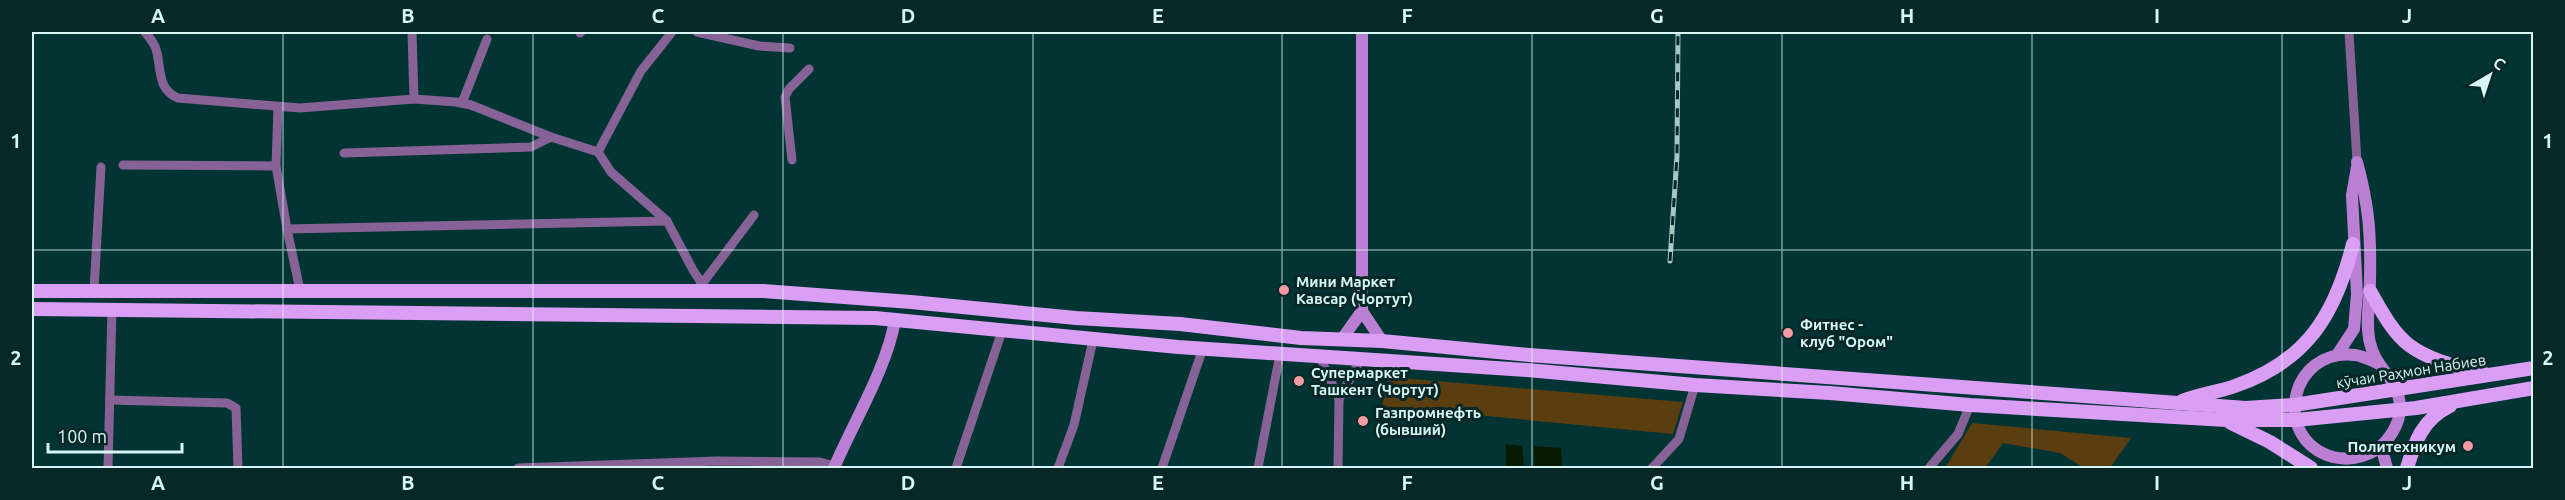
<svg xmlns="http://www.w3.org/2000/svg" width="2565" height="500" font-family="Ubuntu,sans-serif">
<rect width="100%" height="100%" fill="#023434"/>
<g fill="#5b3e0f">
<path d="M 1389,377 L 1683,402 L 1673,434 L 1382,406 Z"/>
<path d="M 1972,423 L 2131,438 L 2110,468 L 2084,468 L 2060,453 L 2003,443 L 1985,468 L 1945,468 Z"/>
</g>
<g fill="#081a01">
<path d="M 1506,444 L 1522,446 L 1524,468 L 1506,468 Z"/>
<path d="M 1534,446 L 1561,448 L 1562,468 L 1535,468 Z"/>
</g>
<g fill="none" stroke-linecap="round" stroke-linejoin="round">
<g stroke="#876297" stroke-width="9">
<path d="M 145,32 C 150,38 156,45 157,53 C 161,70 158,90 178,98 L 300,108 L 414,99"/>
<path d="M 412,32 L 414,99 L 456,102 L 471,105 L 551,137 L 598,152 L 611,172 L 667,221 L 693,270 L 702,284"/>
<path d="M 697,32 L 759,46 L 790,48"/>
<path d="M 2349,32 L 2357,162"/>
<path d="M 580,33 L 581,32"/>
<path d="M 462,103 L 487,39"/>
<path d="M 278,107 L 276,166 L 287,229 L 667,221"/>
<path d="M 598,152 L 641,71 L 672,32"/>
<path d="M 344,153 L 531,147 L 551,137"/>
<path d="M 792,160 L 785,97 L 789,89 L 809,69"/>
<path d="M 123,165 L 276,166"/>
<path d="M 287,229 L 300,290"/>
<path d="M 699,288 L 754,215"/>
<path d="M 94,290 L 101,167"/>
<path d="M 1320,357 L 1339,399 L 1338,468"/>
<path d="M 1339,399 L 1361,359"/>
<path d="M 110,400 L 227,403 L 236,408 L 238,468"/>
<path d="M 108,468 L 112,308"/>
<path d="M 518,468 L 717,461 L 820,462 L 835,466"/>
<path d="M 956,468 L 1002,331"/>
<path d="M 1058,468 L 1074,425 L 1093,340"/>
<path d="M 1162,468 L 1203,348"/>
<path d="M 1258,468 L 1280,354"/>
<path d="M 1652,468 L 1679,439 L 1695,385"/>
<path d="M 1929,468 L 1958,434 L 1970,405"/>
</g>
<g stroke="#bb7fd4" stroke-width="12">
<path d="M 1362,32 L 1362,311 L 1382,341"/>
<path d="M 2357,162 C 2369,206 2371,235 2370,280 C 2370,300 2365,323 2370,343 C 2375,368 2400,380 2400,408 C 2400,424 2389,441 2376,450 C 2362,458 2349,461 2333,457 C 2270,439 2290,347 2355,355 C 2363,356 2370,360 2377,363"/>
<path d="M 1342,339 L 1362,311"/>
<path d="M 2337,355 L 2354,329 L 2357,294 L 2352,195 L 2357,167"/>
<path d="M 2381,446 L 2387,468"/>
<path d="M 834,468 C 853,423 887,368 895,320"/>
</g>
<g stroke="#db9ef5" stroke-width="14">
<path d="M 32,291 L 763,291 L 911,302 L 1076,318 L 1180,324 L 1301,338 L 1382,341 L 1529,355 L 2246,408 L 2294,405 L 2534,368"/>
<path d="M 2370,291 C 2381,310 2392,332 2409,345 C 2430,361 2460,367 2485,374"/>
<path d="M 32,309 L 875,318 L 1178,347 L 1527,370 L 1695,385 L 1830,393 L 1970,405 L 2226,420 L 2296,420 L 2416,408 L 2534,388"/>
<path d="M 2182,401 C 2200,394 2218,392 2235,386 C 2307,361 2335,315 2353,244"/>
<path d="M 2231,423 L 2270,442 L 2311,468"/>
<path d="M 2407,468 C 2415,441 2423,419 2450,406"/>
</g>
<defs>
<path id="rail" d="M 1670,261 L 1677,156 L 1678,32"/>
</defs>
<use href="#rail" stroke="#a6c8c7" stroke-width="5"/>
<use href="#rail" stroke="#082828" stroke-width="3" stroke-dasharray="9" stroke-linecap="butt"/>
</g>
<path fill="none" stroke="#d8f6f5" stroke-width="1.5" stroke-opacity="0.55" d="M 283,32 L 283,468M 533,32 L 533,468M 783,32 L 783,468M 1033,32 L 1033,468M 1282,32 L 1282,468M 1532,32 L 1532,468M 1782,32 L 1782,468M 2032,32 L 2032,468M 2282,32 L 2282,468M 32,250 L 2534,250"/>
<g fill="#f49aa0" stroke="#082828" stroke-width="2">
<circle cx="1284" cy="290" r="6"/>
<circle cx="1788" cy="333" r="6"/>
<circle cx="1299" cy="381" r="6"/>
<circle cx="1363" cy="421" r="6"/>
<circle cx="2468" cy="446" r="6"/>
</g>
<g text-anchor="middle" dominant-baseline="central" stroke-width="6" stroke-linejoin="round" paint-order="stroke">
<g font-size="15" font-weight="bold" fill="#d8f6f5" stroke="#082828" text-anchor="start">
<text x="1296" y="281">Мини Маркет<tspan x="1296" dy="17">Кавсар (Чортут)</tspan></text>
<text x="1800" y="324">Фитнес -<tspan x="1800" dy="17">клуб "Ором"</tspan></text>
<text x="1311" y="372">Супермаркет<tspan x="1311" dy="17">Ташкент (Чортут)</tspan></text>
<text x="1375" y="412">Газпромнефть<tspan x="1375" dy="17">(бывший)</tspan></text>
<text x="2456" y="446" text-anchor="end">Политехникум</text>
</g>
<g font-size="15" fill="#d8f6f5" stroke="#082828">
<text transform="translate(2411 371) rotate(-9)">кӯчаи Раҳмон Набиев</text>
</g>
</g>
<rect width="2565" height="500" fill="none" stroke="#082828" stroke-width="66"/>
<g transform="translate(2490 75) rotate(39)" stroke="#082828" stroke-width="4.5" paint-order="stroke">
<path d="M0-4.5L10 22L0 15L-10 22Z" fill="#d8f6f5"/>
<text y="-9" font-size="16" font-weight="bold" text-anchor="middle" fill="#d8f6f5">С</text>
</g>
<path d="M48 443v9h134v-9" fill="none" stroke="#d8f6f5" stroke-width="3"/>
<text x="57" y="443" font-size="18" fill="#d8f6f5" stroke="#082828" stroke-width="4.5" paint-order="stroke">100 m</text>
<rect x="33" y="33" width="2499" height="434" fill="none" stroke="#d8f6f5" stroke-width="2"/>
<g font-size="20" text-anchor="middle" font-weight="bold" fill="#d8f6f5">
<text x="158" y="23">A</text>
<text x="408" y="23">B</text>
<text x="658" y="23">C</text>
<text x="908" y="23">D</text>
<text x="1158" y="23">E</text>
<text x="1407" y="23">F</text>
<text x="1657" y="23">G</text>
<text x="1907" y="23">H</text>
<text x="2157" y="23">I</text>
<text x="2407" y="23">J</text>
<text x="16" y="148">1</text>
<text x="2548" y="148">1</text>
<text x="16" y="365">2</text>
<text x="2548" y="365">2</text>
<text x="158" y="490">A</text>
<text x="408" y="490">B</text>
<text x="658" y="490">C</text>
<text x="908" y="490">D</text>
<text x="1158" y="490">E</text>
<text x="1407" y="490">F</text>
<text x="1657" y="490">G</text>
<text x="1907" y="490">H</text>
<text x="2157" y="490">I</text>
<text x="2407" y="490">J</text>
</g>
</svg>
